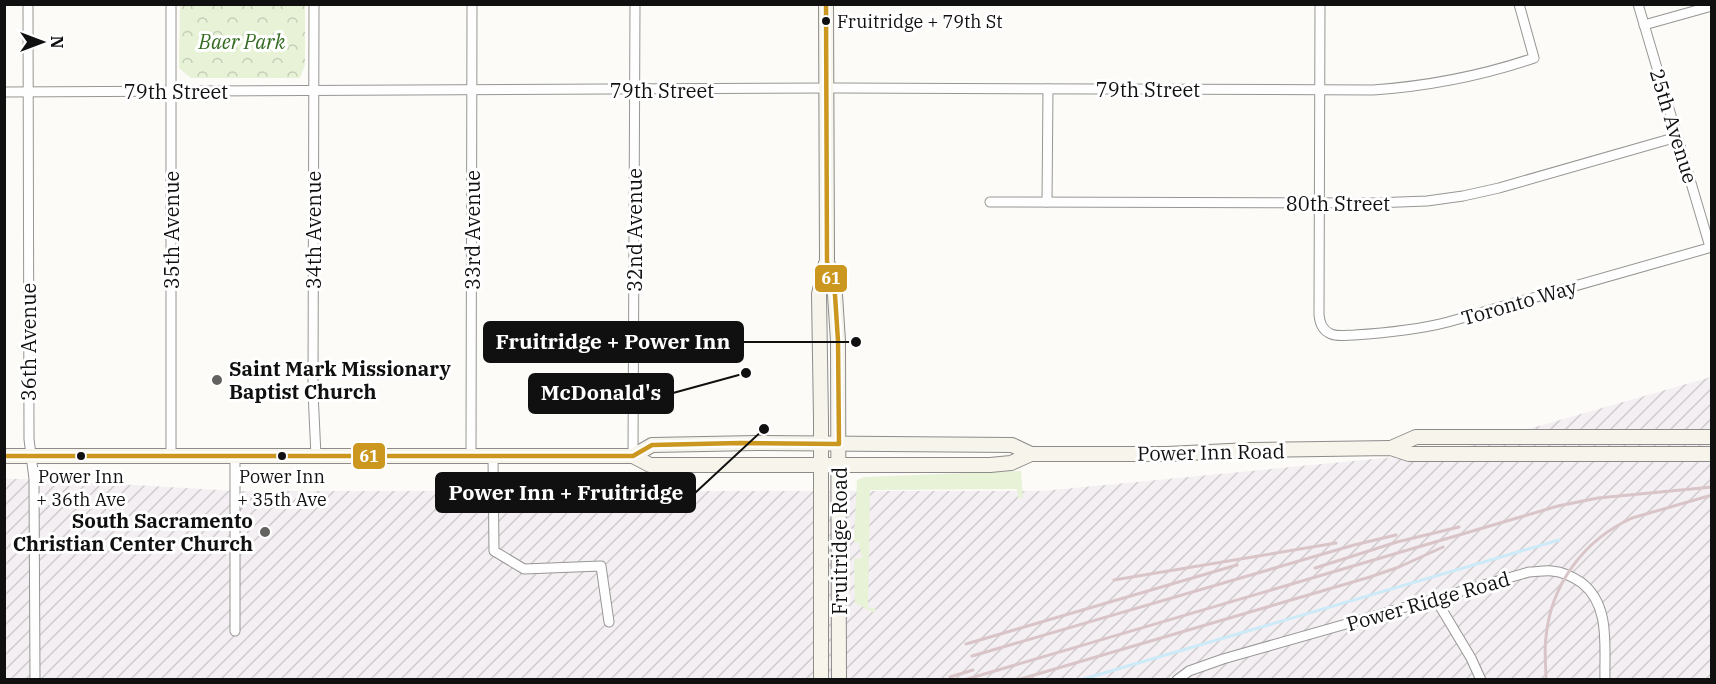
<svg xmlns="http://www.w3.org/2000/svg" width="1716" height="684" font-family="'IBM Plex Serif',serif">
<defs>
<pattern id="industrial-furrows" width="10" height="10" patternUnits="userSpaceOnUse" patternTransform="scale(1.5)"><rect width="10" height="10" fill="#f4eff2"/><path d="M-1 1l2-2M0 10L10 0M9 11l2-2" fill="none" stroke="#d0ccce"/></pattern>
<pattern id="park-crowns" width="20" height="18" patternUnits="userSpaceOnUse" patternTransform="scale(1.5)"><rect width="20" height="18" fill="#e7f2d7"/><path d="M2 6a3 3 0 1 1 6 0M12 15a3 3 0 1 1 6 0" fill="none" stroke="#c5ceb8"/></pattern>
</defs>
<rect width="100%" height="100%" fill="#fcfbf7"/>
<path fill="url(#industrial-furrows)" d="M 1711,377 L 1711,679 L 5,679 L 4,479 L 34,479 L 235,491 L 1043,491 L 1447,452 Z"/>
<path fill="#e7f2d7" d="M 1021,471 L 1023,498 L 1018,498 L 1017,489 L 870,490 L 868,607 L 876,609 L 874,613 L 855,603 L 854,559 L 862,558 L 859,543 L 854,542 L 857,480 L 864,477 Z"/>
<path fill="url(#park-crowns)" d="M 180,5 L 305,5 L 305,65 L 300,78 L 191,78 L 179,68 Z"/>
<g fill="none" stroke-linecap="round" stroke-linejoin="round">
<path stroke="#cceaf7" stroke-width="3" d="M 1080,680 L 1559,540"/>
<defs>
<g id="minor">
<path d="M 28,4 L 29,439 L 34,479 L 35,680"/>
<path d="M 171,4 L 171,456"/>
<path d="M 314,4 L 313,392 L 316,456"/>
<path d="M 1320,4 L 1319,315 C 1320,323 1322,330 1331,334 C 1338,337 1347,335 1354,335 C 1386,333 1417,330 1448,322 L 1712,247"/>
<path d="M 1638,4 L 1710,247"/>
<path d="M 1644,25 L 1712,6"/>
<path d="M 4,92 L 837,88 L 1373,90 C 1429,86 1481,76 1534,58 L 1519,4"/>
<path d="M 990,202 L 1373,203 L 1427,201 L 1463,196 L 1499,188 L 1677,137"/>
<path d="M 1047,202 L 1048,89"/>
<path d="M 471,456 L 472,4"/>
<path d="M 633,456 L 635,4"/>
<path d="M 493,457 L 494,551 L 524,569 L 601,566 L 609,622"/>
<path d="M 1435,598 L 1471,658 L 1481,680"/>
<path d="M 235,631 L 235,456"/>
<path d="M 1177,680 L 1189,671 L 1223,659 L 1529,572 C 1536,572 1545,570 1552,571 C 1564,572 1572,576 1582,583 C 1611,606 1604,647 1605,680"/>
</g>
<g id="secondary">
<path d="M 826,4 L 827,261 L 835,295 L 838,341 L 839,680"/>
<path d="M 1391,448 L 1416,437 L 1712,437"/>
<path d="M 4,456 L 633,456 L 652,445 L 756,443 L 1012,445 L 1031,454"/>
<path d="M 633,456 L 650,465 L 990,465 L 1011,463 L 1031,454 L 1167,454 L 1250,450 L 1391,448 L 1409,454 L 1712,454"/>
<path d="M 821,680 L 821,420 L 819,294 L 826,263"/>
</g>
</defs>
<use href="#minor" stroke="#969694" stroke-width="11"/>
<use href="#secondary" stroke="#8d8c8b" stroke-width="16"/>
<use href="#minor" stroke="#fffefe" stroke-width="9"/>
<use href="#secondary" stroke="#f6f4eb" stroke-width="14"/>
<g stroke="#d9c5c7" stroke-width="3">
<path d="M 1315,568 L 1397,542 L 1459,527"/>
<path d="M 1114,580 L 1336,543"/>
<path d="M 966,644 L 1237,565"/>
<path d="M 972,656 L 1354,545 L 1396,535"/>
<path d="M 950,677 L 973,670"/>
<path d="M 964,680 L 1558,506 L 1598,498 L 1712,487"/>
<path d="M 1017,680 L 1370,577 L 1399,567 L 1443,547"/>
<path d="M 1546,680 C 1546,666 1544,651 1546,637 C 1551,584 1584,540 1632,518 L 1712,495"/>
</g>
<defs>
<path id="bus-1" d="M 4,456 L 633,456 L 652,445 L 740,443 L 839,444 L 838,341 L 835,295 L 827,261 L 826,4"/>
</defs>
<use href="#bus-1" stroke="#fff" stroke-width="9"/>
<use href="#bus-1" stroke="#cb971e" stroke-width="4.5"/>
</g>
<g fill="#101010" stroke="#fff" stroke-width="2">
<circle cx="826" cy="21" r="5"/>
<circle cx="81" cy="456" r="5"/>
<circle cx="282" cy="456" r="5"/>
</g>
<g fill="#636261" stroke="#fff" stroke-width="2">
<circle cx="217" cy="380" r="6"/>
<circle cx="265" cy="532" r="6"/>
</g>
<g text-anchor="middle" dominant-baseline="central" stroke-width="6" stroke-linejoin="round" paint-order="stroke">
<g font-size="18" fill="#101010" stroke="#fff">
<text x="837" y="21" text-anchor="start">Fruitridge + 79th St</text>
<text x="81" y="476">Power Inn<tspan x="81" dy="23">+ 36th Ave</tspan></text>
<text x="282" y="476">Power Inn<tspan x="282" dy="23">+ 35th Ave</tspan></text>
</g>
<g font-size="20" font-style="italic" fill="#326a1f" stroke="#fff">
<text x="242" y="41">Baer Park</text>
</g>
<g font-size="20" fill="#101010" stroke="#fff">
<text x="1148" y="89">79th Street</text>
<text x="662" y="90">79th Street</text>
<text x="176" y="91">79th Street</text>
<text transform="translate(1674 126) rotate(73)">25th Avenue</text>
<text x="1338" y="203">80th Street</text>
<text transform="translate(171 230) rotate(-90)">35th Avenue</text>
<text transform="translate(313 230) rotate(-90)">34th Avenue</text>
<text transform="translate(472 230) rotate(-90)">33rd Avenue</text>
<text transform="translate(634 230) rotate(-90)">32nd Avenue</text>
<text transform="translate(1519 302) rotate(-16)">Toronto Way</text>
<text transform="translate(28 342) rotate(-90)">36th Avenue</text>
<text transform="translate(1211 452) rotate(-1)">Power Inn Road</text>
<text transform="translate(839 541) rotate(-90)">Fruitridge Road</text>
<text transform="translate(1428 601) rotate(-16)">Power Ridge Road</text>
</g>
<g font-size="20" font-weight="bold" fill="#101010" stroke="#fff" text-anchor="start">
<text x="229" y="368">Saint Mark Missionary<tspan x="229" dy="23">Baptist Church</tspan></text>
<text x="253" y="520" text-anchor="end">South Sacramento<tspan x="253" dy="23">Christian Center Church</tspan></text>
</g>
</g>
<path fill="none" stroke="#101010" stroke-width="2" d="M856 342L743 342M746 373L673 393M764 429L695 493"/>
<g fill="#101010" stroke="#fff" stroke-width="2">
<circle cx="856" cy="342" r="6"/>
<circle cx="746" cy="373" r="6"/>
<circle cx="764" cy="429" r="6"/>
</g>
<g fill="#101010" stroke="#101010" stroke-width="2">
<rect x="484" y="322" width="259" height="40" rx="6"/>
<rect x="529" y="374" width="144" height="39" rx="6"/>
<rect x="436" y="473" width="259" height="39" rx="6"/>
</g>
<g font-size="21" text-anchor="middle" font-weight="bold" fill="#fff">
<text x="613" y="349">Fruitridge + Power Inn</text>
<text x="601" y="400">McDonald's</text>
<text x="566" y="500">Power Inn + Fruitridge</text>
</g>
<g stroke="#fff" stroke-width="2">
<rect x="814" y="264" width="34" height="29" rx="6" fill="#cb971e"/>
<rect x="352" y="442" width="34" height="28" rx="6" fill="#cb971e"/>
</g>
<g font-size="16" text-anchor="middle" font-weight="bold" fill="#fff">
<text x="831" y="284">61</text>
<text x="369" y="462">61</text>
</g>
<rect width="1716" height="684" fill="none" stroke="#101010" stroke-width="12"/>
<g transform="translate(42 42) rotate(90)" stroke="#ffffff" stroke-width="4.5" paint-order="stroke">
<path d="M0-4.5L10 22L0 15L-10 22Z" fill="#101010"/>
<text y="-9" font-size="16" font-weight="bold" text-anchor="middle" fill="#101010">N</text>
</g>
</svg>
